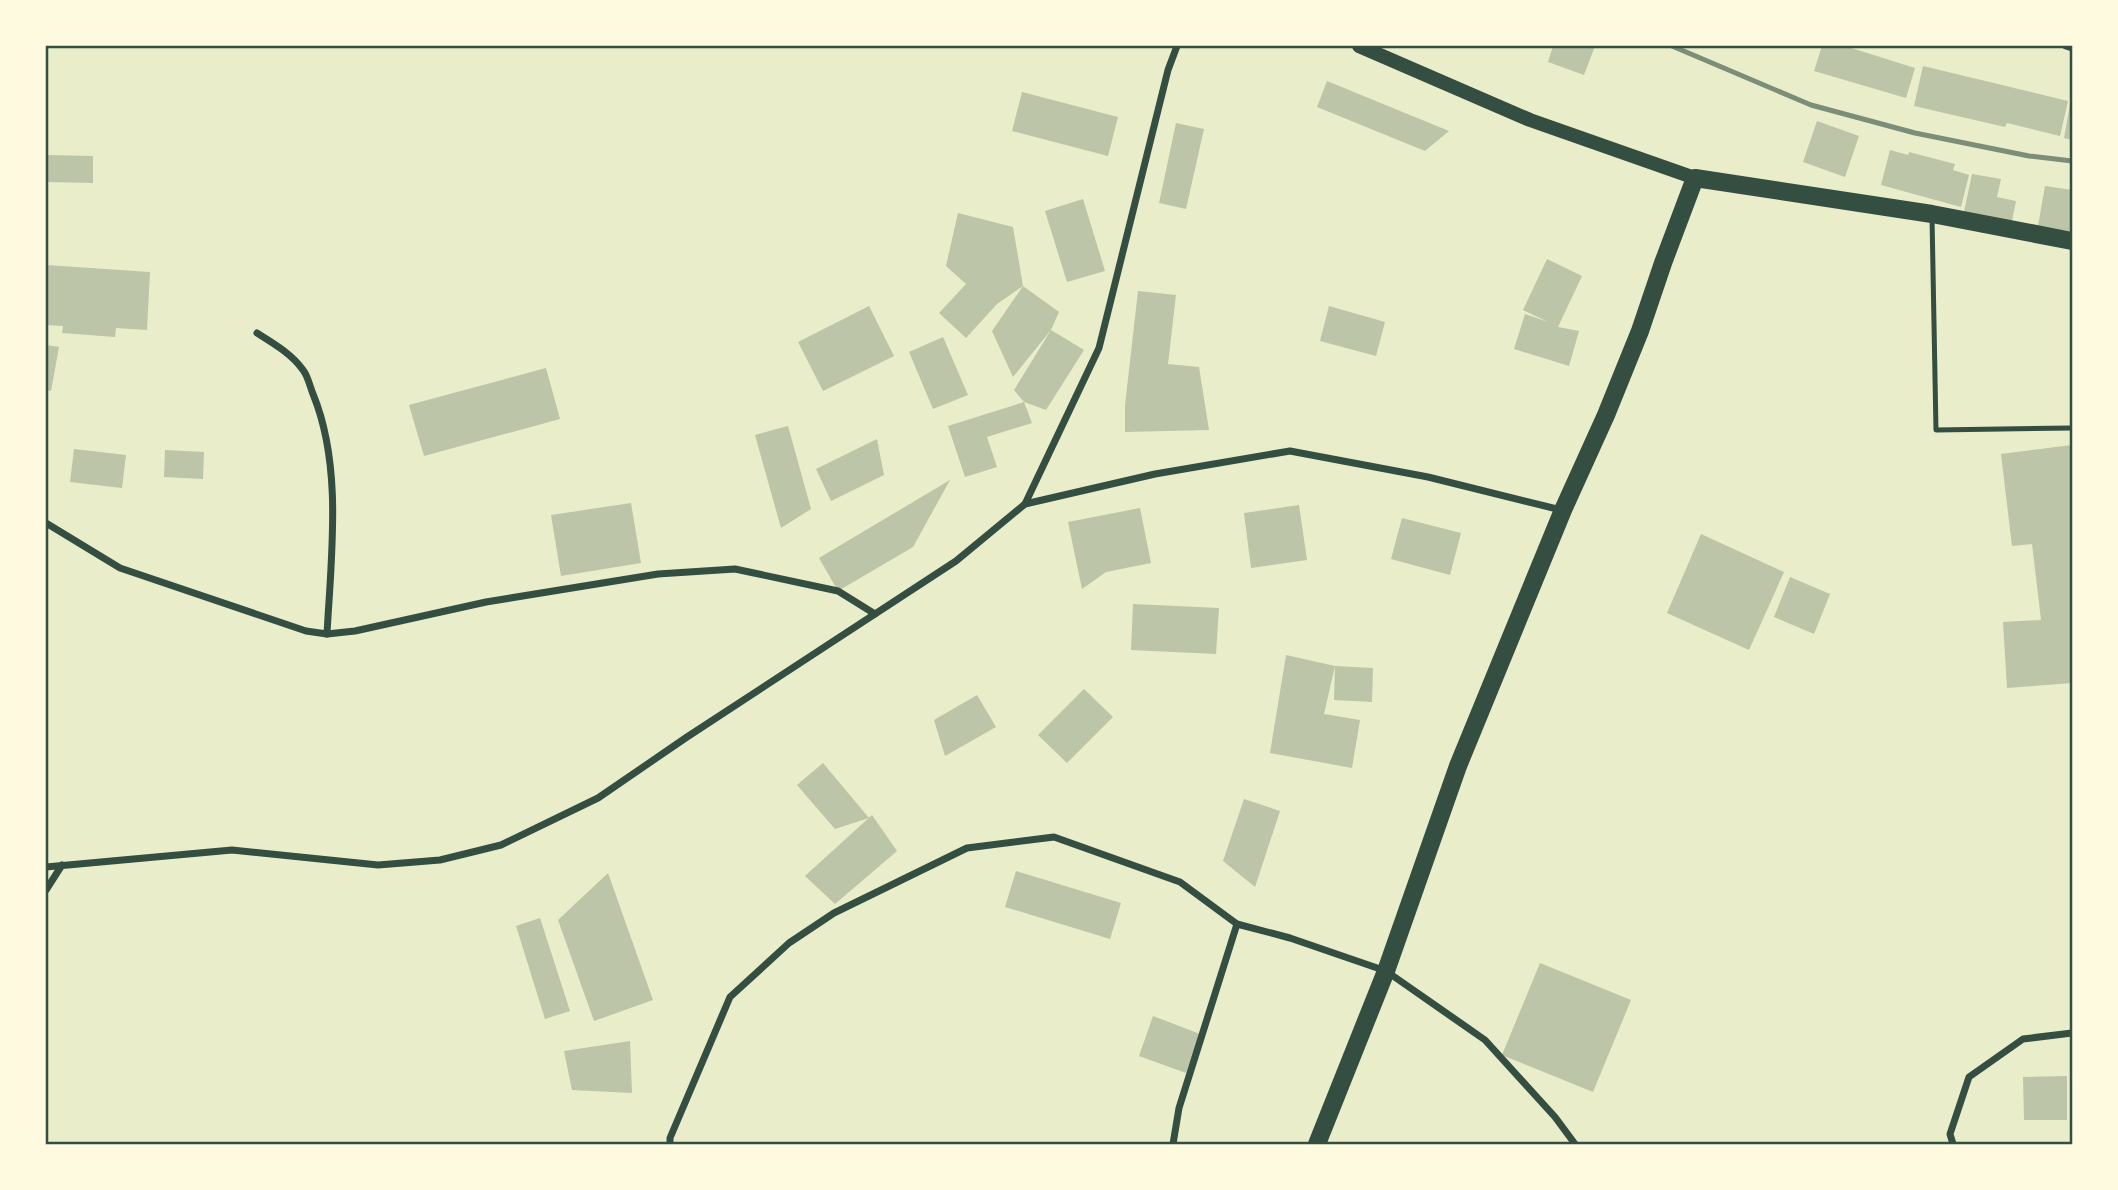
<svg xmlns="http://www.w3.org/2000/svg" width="2118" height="1190" font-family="'Alegreya Sans',sans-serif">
<rect width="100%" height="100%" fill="#e9edc9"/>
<g fill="#bcc5a7">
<path d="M 1553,46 L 1595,46 L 1584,75 L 1548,62 Z"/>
<path d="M 1822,46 L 1845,46 L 1915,68 L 1906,98 L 1814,71 Z"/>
<path d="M 1923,66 L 2068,101 L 2060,136 L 2007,123 L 2005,127 L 1914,106 Z"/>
<path d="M 1327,81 L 1449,131 L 1425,151 L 1317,107 Z"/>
<path d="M 1022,92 L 1118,117 L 1108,156 L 1012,131 Z"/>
<path d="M 2071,99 L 2072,99 L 2072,140 L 2064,138 Z"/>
<path d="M 1817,121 L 1859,136 L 1845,177 L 1803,162 Z"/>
<path d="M 1176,123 L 1204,129 L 1186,209 L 1159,203 Z"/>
<path d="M 1890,150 L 1908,155 L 1909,152 L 1955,164 L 1953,170 L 1969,175 L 1961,207 L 1881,185 Z"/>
<path d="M 46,155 L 93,156 L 93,183 L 46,182 Z"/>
<path d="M 1972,174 L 2001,179 L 1997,197 L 2016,201 L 2012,221 L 1964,212 Z"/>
<path d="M 2045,186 L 2072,190 L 2072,232 L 2038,226 Z"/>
<path d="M 1083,199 L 1105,271 L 1067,282 L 1045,211 Z"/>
<path d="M 958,213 L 1013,227 L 1023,286 L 1059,312 L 1051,330 L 1013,377 L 992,331 L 1023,286 L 997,304 L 966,338 L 939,313 L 966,284 L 946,266 Z"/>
<path d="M 1547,259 L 1582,276 L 1558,327 L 1579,331 L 1569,366 L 1514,349 L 1525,314 L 1548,322 L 1523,310 Z"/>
<path d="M 46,265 L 150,272 L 147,330 L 116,328 L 115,337 L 62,333 L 63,326 L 46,325 Z"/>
<path d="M 1138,291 L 1176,295 L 1168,364 L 1199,367 L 1209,430 L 1125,432 L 1125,405 Z"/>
<path d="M 869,306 L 894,356 L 823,391 L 798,342 Z"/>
<path d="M 1329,306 L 1385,322 L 1376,356 L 1320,341 Z"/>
<path d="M 1051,330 L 1084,350 L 1046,410 L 1024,402 L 1014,390 Z"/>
<path d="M 943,337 L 968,395 L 933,409 L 909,352 Z"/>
<path d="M 46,345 L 59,347 L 51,391 L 46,390 Z"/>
<path d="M 546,368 L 560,419 L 424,456 L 409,405 Z"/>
<path d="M 1024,402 L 1032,423 L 987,437 L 997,467 L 965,477 L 948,426 Z"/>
<path d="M 788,426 L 811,509 L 781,528 L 755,435 Z"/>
<path d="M 877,439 L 884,475 L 831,501 L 816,469 Z"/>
<path d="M 2072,445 L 2072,539 L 2070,540 L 2072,562 L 2072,683 L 2007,688 L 2003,622 L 2041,620 L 2032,544 L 2012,546 L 2001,454 Z"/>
<path d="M 74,449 L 126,455 L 122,488 L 70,482 Z"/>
<path d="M 165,450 L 204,452 L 203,479 L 164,477 Z"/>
<path d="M 950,480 L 913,547 L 838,591 L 819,558 Z"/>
<path d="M 631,503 L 641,563 L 561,576 L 551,515 Z"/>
<path d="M 1299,505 L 1307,560 L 1251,568 L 1244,513 Z"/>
<path d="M 1140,508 L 1151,563 L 1106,572 L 1082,589 L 1068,522 Z"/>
<path d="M 1402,518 L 1461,533 L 1450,575 L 1391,559 Z"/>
<path d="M 1701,534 L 1784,572 L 1749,650 L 1667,613 Z"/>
<path d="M 1790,577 L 1830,594 L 1814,634 L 1774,617 Z"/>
<path d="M 1133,604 L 1219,608 L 1216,654 L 1131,650 Z"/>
<path d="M 1286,655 L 1335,666 L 1324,714 L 1360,720 L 1352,768 L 1270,753 Z"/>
<path d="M 1335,666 L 1373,668 L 1372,702 L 1334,700 Z"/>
<path d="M 1084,689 L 1113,717 L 1067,763 L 1038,735 Z"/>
<path d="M 977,695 L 996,727 L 945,756 L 934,720 Z"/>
<path d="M 823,763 L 869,818 L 835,829 L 797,785 Z"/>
<path d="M 1244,799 L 1280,811 L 1255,887 L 1223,861 Z"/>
<path d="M 872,815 L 897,851 L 835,904 L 805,876 Z"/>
<path d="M 1016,871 L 1121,903 L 1110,939 L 1005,907 Z"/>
<path d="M 608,873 L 653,1000 L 594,1021 L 558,920 Z"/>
<path d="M 540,918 L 570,1011 L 545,1019 L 516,926 Z"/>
<path d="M 1540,963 L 1631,1000 L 1593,1092 L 1502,1055 Z"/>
<path d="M 1153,1016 L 1200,1034 L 1186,1073 L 1139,1056 Z"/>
<path d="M 630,1041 L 632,1093 L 572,1090 L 564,1051 Z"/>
<path d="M 2067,1076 L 2067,1120 L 2024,1120 L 2023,1077 Z"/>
</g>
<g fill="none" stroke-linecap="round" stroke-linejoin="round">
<path stroke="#344e41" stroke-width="5" d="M 1932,217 L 1936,430 L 2072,428"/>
<g stroke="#344e41" stroke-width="7">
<path d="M 2066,46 L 2072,48"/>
<path d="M 257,333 C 273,343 292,354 303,370 C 308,376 310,387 313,394 C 343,467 331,557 327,634"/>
<path d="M 1025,504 L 1099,348 L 1168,70 L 1177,46"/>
<path d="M 46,523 L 120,568 L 306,631 L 327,634 L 355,631 L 486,602 L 658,574 L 735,569 L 838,591 L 875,614"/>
<path d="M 46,867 L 232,850 L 378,865 L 440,860 L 501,845 L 598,798 L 687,737 L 956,561 L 1025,504 L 1155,474 L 1290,451 L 1428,477 L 1561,510"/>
<path d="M 46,890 L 62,865"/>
<path d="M 670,1144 L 670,1138 L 730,997 L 789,943 L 834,913 L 967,848 L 1054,837 L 1180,882 L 1237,924 L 1290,938 L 1386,971 L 1485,1040 L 1555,1117 L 1575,1144"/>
<path d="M 1173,1144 L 1179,1108 L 1237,924"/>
<path d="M 1953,1144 L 1950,1134 L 1969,1077 L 2023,1039 L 2072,1033"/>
</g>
<path stroke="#344e41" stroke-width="14" d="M 1359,46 L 1530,120 L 1695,178"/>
<path stroke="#344e41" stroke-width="18" d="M 1317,1144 L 1386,971 L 1458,766 L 1563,510 L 1606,415 L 1640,331 L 1663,263 L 1695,178 L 1932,214 L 2072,241"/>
<path stroke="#7c8e77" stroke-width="5" d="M 1672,46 L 1811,105 L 1915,133 L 2029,156 L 2072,161"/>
</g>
<rect width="2118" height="1190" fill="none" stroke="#fefae0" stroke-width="94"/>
<rect x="47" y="47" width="2024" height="1096" fill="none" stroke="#344e41" stroke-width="2.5"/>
</svg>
